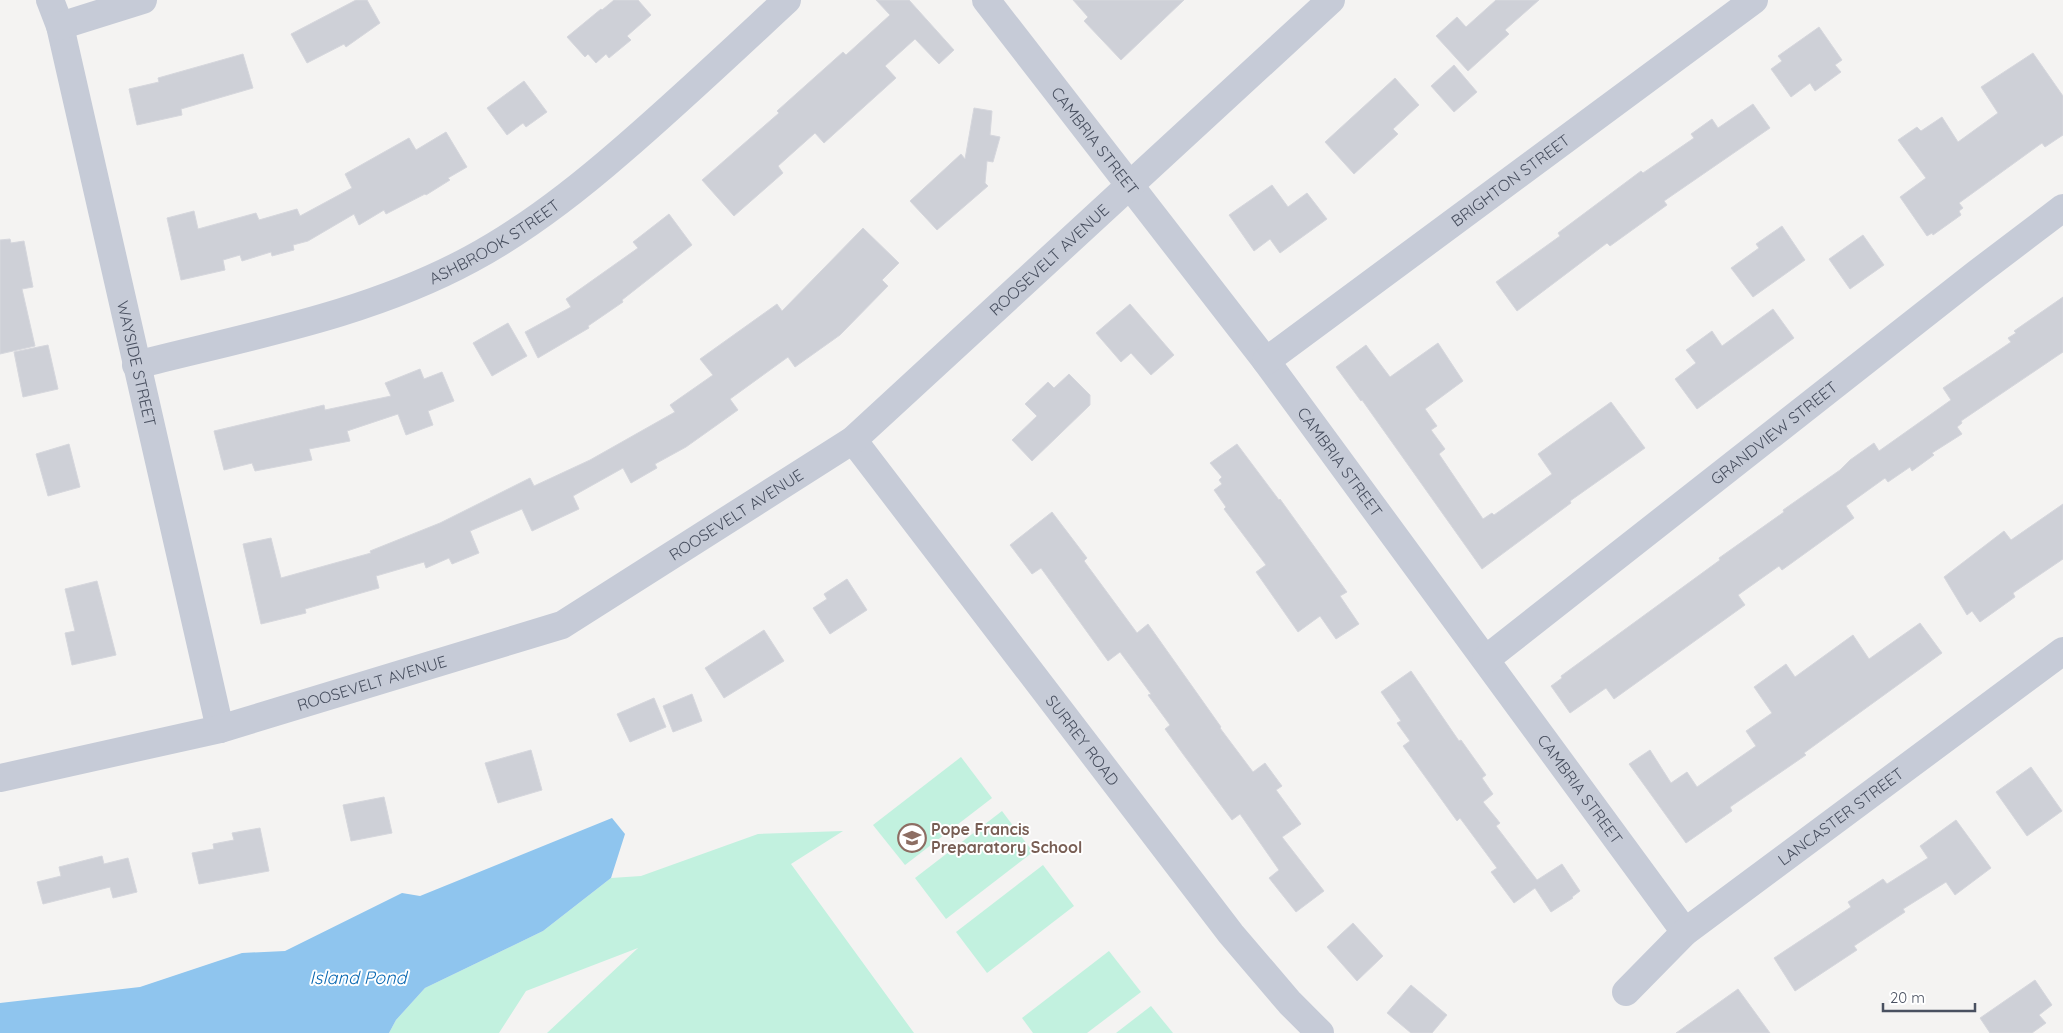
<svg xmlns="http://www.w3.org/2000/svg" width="2063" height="1033" font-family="Quicksand,sans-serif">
<rect width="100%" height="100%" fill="#f4f3f2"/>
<g fill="#c2f1df">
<path d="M 961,757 L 992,798 L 905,865 L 873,825 Z"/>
<path d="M 1002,811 L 1033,852 L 946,919 L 915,878 Z"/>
<path d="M 843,831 L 791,864 L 914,1033 L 547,1033 L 638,948 L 526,991 L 499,1033 L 389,1033 L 396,1020 L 425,988 L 543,931 L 611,878 L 641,876 L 758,834 Z"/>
<path d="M 1043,865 L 1074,906 L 987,973 L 956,932 Z"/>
<path d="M 1109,951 L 1141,992 L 1087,1033 L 1033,1033 L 1022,1018 Z"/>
<path d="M 1151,1006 L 1173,1033 L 1116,1033 Z"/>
</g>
<path fill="#8fc5ee" d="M 612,818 L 625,834 L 611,878 L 543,931 L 425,988 L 396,1020 L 389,1033 L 0,1033 L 0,1003 L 140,987 L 242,953 L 285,951 L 402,893 L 420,896 Z"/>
<g fill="#ced0d7" stroke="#d6d7dd">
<path d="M 356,0 L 367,0 L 380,23 L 346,47 L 344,44 L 307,63 L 291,34 Z"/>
<path d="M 614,0 L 638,0 L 651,15 L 627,36 L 631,40 L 609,58 L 606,54 L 596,63 L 588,54 L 585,57 L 567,37 L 601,9 L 602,10 Z"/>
<path d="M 876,0 L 909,0 L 954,50 L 939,64 L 915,39 L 885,66 L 896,78 L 824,143 L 815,133 L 778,166 L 783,173 L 734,216 L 702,180 L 779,113 L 777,111 L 843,52 L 846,55 L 890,15 Z"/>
<path d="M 1073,0 L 1184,0 L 1121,60 L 1084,21 L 1088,17 Z"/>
<path d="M 1496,0 L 1539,0 L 1505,30 L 1509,34 L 1468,71 L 1436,36 L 1457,17 L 1466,27 Z"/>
<path d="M 1819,27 L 1842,60 L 1835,65 L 1841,72 L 1815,91 L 1810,83 L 1791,97 L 1771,69 L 1782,61 L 1778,56 Z"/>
<path d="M 2033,53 L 2063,96 L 2063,135 L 2045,147 L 2042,143 L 1959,203 L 1963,208 L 1959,211 L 1961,215 L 1933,235 L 1932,233 L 1927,236 L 1900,197 L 1926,178 L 1898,140 L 1917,127 L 1921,131 L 1942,117 L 1958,142 L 1998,113 L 1981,87 Z"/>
<path d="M 243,54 L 253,88 L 181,109 L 182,115 L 137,125 L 129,89 L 159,82 L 158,78 Z"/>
<path d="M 1454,65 L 1477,92 L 1454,112 L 1431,86 Z"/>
<path d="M 1395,78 L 1419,105 L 1393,129 L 1398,134 L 1354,174 L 1325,142 Z"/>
<path d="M 524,81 L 547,112 L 526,127 L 523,123 L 507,135 L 487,108 Z"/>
<path d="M 1753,104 L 1770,128 L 1664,201 L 1667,205 L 1610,246 L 1607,243 L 1517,311 L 1496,282 L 1560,236 L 1558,233 L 1641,171 L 1643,173 L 1694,138 L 1691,134 L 1712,119 L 1718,128 Z"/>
<path d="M 974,108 L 992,111 L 990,135 L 1000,137 L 993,162 L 987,161 L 985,183 L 988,186 L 937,230 L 910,201 L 961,154 L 965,159 Z"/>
<path d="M 446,132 L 467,167 L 448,178 L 450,180 L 426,195 L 425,194 L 386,214 L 384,210 L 359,225 L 354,214 L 308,241 L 293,245 L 294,250 L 272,256 L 271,252 L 242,261 L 240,255 L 223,260 L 225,270 L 181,280 L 167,218 L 194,211 L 198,229 L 256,213 L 259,220 L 297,209 L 300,216 L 352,188 L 345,174 L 409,138 L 416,150 Z"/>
<path d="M 1272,185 L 1288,207 L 1307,193 L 1327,219 L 1280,253 L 1270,239 L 1254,251 L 1229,215 Z"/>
<path d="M 669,214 L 692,245 L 622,300 L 623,302 L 588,326 L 589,328 L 538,358 L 525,332 L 571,307 L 566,299 L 638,248 L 633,242 Z"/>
<path d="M 1782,226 L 1805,260 L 1753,297 L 1731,268 L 1759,248 L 1756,244 Z"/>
<path d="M 863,228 L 899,263 L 882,280 L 888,286 L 840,335 L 795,367 L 788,357 L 730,399 L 738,410 L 686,447 L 655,464 L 657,468 L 631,483 L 623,468 L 573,496 L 579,509 L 532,531 L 522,509 L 470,531 L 479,553 L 452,564 L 449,558 L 426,568 L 424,562 L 376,576 L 379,588 L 305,609 L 306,613 L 261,624 L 243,544 L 271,538 L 281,578 L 371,553 L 370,551 L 440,523 L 530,478 L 534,486 L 590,460 L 675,412 L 670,405 L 713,375 L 700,359 L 777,304 L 782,311 Z"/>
<path d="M 1863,235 L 1884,265 L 1850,289 L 1829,259 Z"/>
<path d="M 10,239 L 11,243 L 24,241 L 33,287 L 22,289 L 35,346 L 0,354 L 0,240 Z"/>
<path d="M 2063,297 L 2063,352 L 1961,421 L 1962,423 L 1957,427 L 1962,434 L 1932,453 L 1934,455 L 1912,471 L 1910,467 L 1888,482 L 1885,478 L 1846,506 L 1854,518 L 1782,570 L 1779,566 L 1738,595 L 1745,605 L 1614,699 L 1606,688 L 1570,713 L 1551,686 L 1562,678 L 1561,676 L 1720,560 L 1719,558 L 1784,512 L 1783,510 L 1840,470 L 1850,460 L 1874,443 L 1879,451 L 1951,400 L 1943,388 L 2011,342 L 2008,338 L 2016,333 L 2014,331 Z"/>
<path d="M 1130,304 L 1174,355 L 1151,375 L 1131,353 L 1121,362 L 1096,333 Z"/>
<path d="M 1773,309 L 1794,338 L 1697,409 L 1675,379 L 1696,363 L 1686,350 L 1712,331 L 1722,346 Z"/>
<path d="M 508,323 L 527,356 L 492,376 L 473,343 Z"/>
<path d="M 1438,343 L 1463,381 L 1425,409 L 1437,426 L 1431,430 L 1445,449 L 1439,454 L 1483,519 L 1492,513 L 1494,515 L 1552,474 L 1538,454 L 1611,402 L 1645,448 L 1570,501 L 1571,503 L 1482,569 L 1362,400 L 1361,401 L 1336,367 L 1366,345 L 1390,377 Z"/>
<path d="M 48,345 L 58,389 L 23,397 L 14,352 Z"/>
<path d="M 420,369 L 424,379 L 442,372 L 454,401 L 428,411 L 433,425 L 406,435 L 398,414 L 347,431 L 350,441 L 309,449 L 312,460 L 255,471 L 252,463 L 224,470 L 214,431 L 324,405 L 325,410 L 391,396 L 385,383 Z"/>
<path d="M 1069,374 L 1090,395 L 1090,405 L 1032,461 L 1012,440 L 1037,416 L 1025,404 L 1048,382 L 1054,388 Z"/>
<path d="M 69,444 L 80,487 L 48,496 L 36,454 Z"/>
<path d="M 1237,444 L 1279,500 L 1280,499 L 1347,592 L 1340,596 L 1359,624 L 1336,639 L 1320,616 L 1298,632 L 1256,572 L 1266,565 L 1224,509 L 1226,507 L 1214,490 L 1222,484 L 1219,480 L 1222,477 L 1210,463 Z"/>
<path d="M 2063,504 L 2063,559 L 2013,593 L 2015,597 L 1980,622 L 1972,611 L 1967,615 L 1944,577 L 2004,531 L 2011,540 Z"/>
<path d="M 1052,512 L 1087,558 L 1084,561 L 1137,633 L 1148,624 L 1221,727 L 1220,728 L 1253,772 L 1265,763 L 1282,786 L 1276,790 L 1301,824 L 1282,837 L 1324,891 L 1296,912 L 1269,878 L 1279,870 L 1240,814 L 1232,820 L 1183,754 L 1165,729 L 1170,725 L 1148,695 L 1151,694 L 1120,652 L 1108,661 L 1041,568 L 1032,574 L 1010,545 Z"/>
<path d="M 847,579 L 867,610 L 830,634 L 813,608 L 827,599 L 824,594 Z"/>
<path d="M 97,581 L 116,655 L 72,665 L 65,633 L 75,631 L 65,589 Z"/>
<path d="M 1920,623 L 1942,653 L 1804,753 L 1806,755 L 1730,807 L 1732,811 L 1686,843 L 1629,764 L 1650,750 L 1671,783 L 1687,772 L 1697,787 L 1756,746 L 1746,731 L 1772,713 L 1754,687 L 1786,664 L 1795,677 L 1853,635 L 1869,659 Z"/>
<path d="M 764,630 L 784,661 L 724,698 L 705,668 Z"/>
<path d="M 1411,671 L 1459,741 L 1461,740 L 1486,775 L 1482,778 L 1493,794 L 1483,802 L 1500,823 L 1496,826 L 1537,880 L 1562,864 L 1580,891 L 1572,897 L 1573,898 L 1551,912 L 1535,888 L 1514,903 L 1491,872 L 1497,868 L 1460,818 L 1457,821 L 1403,746 L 1410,741 L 1397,723 L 1401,721 L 1381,692 Z"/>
<path d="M 692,694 L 702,721 L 673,732 L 663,706 Z"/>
<path d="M 654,698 L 666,727 L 630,742 L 617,714 Z"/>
<path d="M 531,750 L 542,790 L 498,803 L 485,763 Z"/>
<path d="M 2031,767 L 2062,811 L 2027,836 L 1996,792 Z"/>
<path d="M 384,797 L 392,833 L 351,841 L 343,805 Z"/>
<path d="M 1956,820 L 1991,868 L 1955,895 L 1946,882 L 1903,909 L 1905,912 L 1854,946 L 1857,950 L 1795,991 L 1774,958 L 1851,907 L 1848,902 L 1883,879 L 1887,884 L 1928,858 L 1920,846 Z"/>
<path d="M 260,828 L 269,871 L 199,884 L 192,853 L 214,849 L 213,844 L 234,840 L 232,833 Z"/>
<path d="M 102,856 L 104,864 L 128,858 L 137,892 L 113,898 L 110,887 L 43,904 L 37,882 L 61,876 L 59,867 Z"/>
<path d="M 1353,923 L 1383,956 L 1357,981 L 1327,947 Z"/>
<path d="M 2035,980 L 2052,1005 L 2039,1015 L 2046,1023 L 2032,1033 L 1990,1033 L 1980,1018 Z"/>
<path d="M 1411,985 L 1447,1015 L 1432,1033 L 1411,1033 L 1387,1013 Z"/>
<path d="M 1738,989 L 1770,1033 L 1676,1033 Z"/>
</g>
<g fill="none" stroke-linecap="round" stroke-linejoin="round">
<g stroke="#c6cbd7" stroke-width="28">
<path id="s1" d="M 50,0 L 60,26 L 220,729"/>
<path id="s2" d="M 986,0 L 1266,361 L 1685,932"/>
<path d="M 60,26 L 143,0"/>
<path id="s3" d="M 1266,361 L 1754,0"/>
<path id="s4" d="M 136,365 C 249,336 368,315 471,259 C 525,230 574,192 620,152 C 677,103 732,51 787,0"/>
<path id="s5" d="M 853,440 L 1231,934 L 1290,1003 L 1320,1033"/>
<path id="s6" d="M 1486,659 L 1976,274 L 2063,208"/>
<path id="s7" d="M 1626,992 L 1685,932 L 2063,651"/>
</g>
<path stroke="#c6cbd7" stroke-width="28" id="s8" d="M 0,778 L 220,729 L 562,625 L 853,440 L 1331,0"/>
</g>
<defs>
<symbol id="school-ring" viewBox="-11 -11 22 22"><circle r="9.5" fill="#fff" stroke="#8d6e63" stroke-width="1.5"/><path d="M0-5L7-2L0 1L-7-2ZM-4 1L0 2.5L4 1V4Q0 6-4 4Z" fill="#8d6e63"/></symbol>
</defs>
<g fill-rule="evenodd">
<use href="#school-ring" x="896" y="822" width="32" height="32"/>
</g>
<g text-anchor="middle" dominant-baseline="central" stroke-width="4" stroke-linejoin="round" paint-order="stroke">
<g font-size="16" fill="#495060" stroke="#fff">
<text stroke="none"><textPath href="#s2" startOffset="178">CAMBRIA STREET</textPath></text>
<text stroke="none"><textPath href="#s3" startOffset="304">BRIGHTON STREET</textPath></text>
<text stroke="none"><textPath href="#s4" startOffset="381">ASHBROOK STREET</textPath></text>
<text stroke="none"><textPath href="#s8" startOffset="1194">ROOSEVELT AVENUE</textPath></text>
<text stroke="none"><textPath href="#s1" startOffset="374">WAYSIDE STREET</textPath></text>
<text stroke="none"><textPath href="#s6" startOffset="366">GRANDVIEW STREET</textPath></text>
<text stroke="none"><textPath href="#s2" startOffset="582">CAMBRIA STREET</textPath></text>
<text stroke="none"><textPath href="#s8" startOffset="789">ROOSEVELT AVENUE</textPath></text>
<text stroke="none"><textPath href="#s8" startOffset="384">ROOSEVELT AVENUE</textPath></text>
<text stroke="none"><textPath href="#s5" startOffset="378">SURREY ROAD</textPath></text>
<text stroke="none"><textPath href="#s2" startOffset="988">CAMBRIA STREET</textPath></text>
<text stroke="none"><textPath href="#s7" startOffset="278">LANCASTER STREET</textPath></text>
</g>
<g font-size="16" font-weight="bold" fill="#785e54" stroke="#fff" text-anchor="start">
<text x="931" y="829">Pope Francis<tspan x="931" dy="18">Preparatory School</tspan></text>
</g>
<g font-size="18" font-style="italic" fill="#0b69b2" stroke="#fff">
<text x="358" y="977">Island Pond</text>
</g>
</g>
<path d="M1883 1003v8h92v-8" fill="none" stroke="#495060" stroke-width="2.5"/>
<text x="1890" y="1003" font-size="15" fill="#495060" stroke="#ffffff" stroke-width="4" paint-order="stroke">20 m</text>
</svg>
